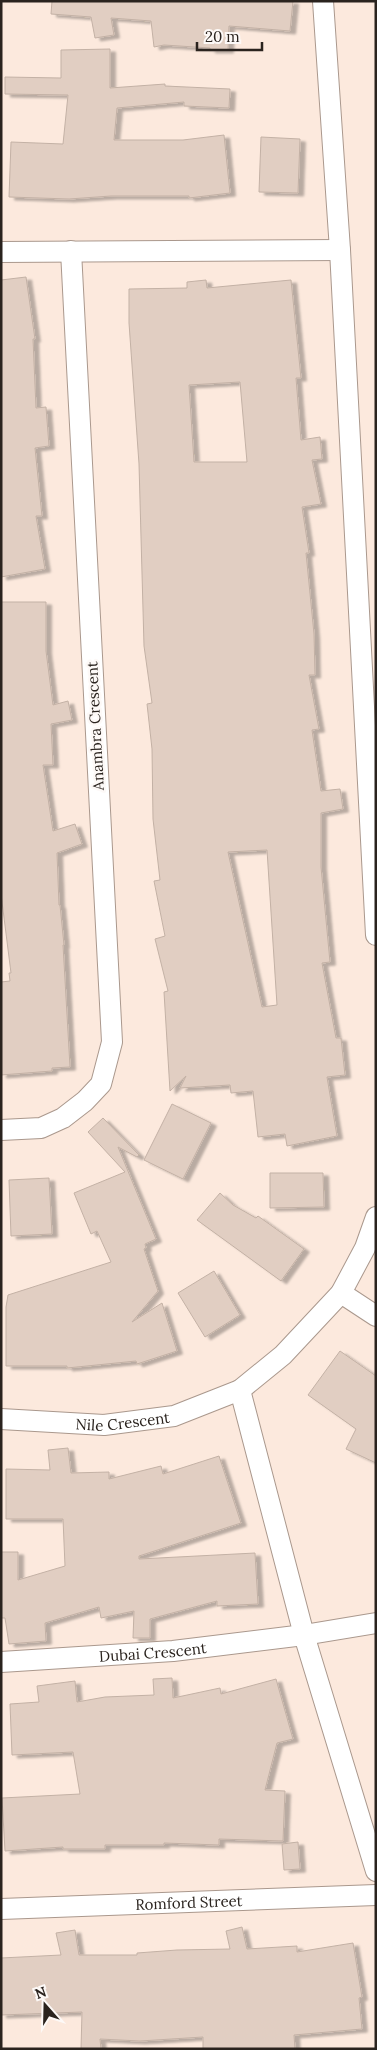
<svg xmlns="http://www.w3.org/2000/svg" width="377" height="2050" font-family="Lora,serif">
<defs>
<filter id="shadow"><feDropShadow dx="5.5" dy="3" stdDeviation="1" flood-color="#0004"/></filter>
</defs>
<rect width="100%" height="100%" fill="#fce9dd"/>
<g fill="#e1cec2" stroke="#c3b1a5" fill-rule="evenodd" filter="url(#shadow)">
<path d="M 52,1 L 293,1 L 290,31 L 229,26 L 228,50 L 210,50 L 210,48 L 164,45 L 154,47 L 151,21 L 111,18 L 114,35 L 95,38 L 91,17 L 51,14 Z"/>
<path d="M 110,49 L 110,88 L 165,84 L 165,86 L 230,89 L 229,108 L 184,106 L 184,102 L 117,108 L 114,140 L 183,140 L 224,135 L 230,193 L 189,198 L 189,196 L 111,196 L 69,199 L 9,197 L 11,142 L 63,144 L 68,95 L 5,94 L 5,77 L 61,78 L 61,50 Z"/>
<path d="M 261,137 L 300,139 L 298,193 L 259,192 Z"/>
<path d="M 26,277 L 35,339 L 33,339 L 36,408 L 46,407 L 49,446 L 35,448 L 42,516 L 36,516 L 45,569 L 1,577 L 1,280 Z"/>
<path d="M 206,280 L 207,288 L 291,280 L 301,378 L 296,378 L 301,440 L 320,437 L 322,459 L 312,460 L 321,504 L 302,507 L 309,553 L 306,553 L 314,634 L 315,675 L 309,675 L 319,729 L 312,730 L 321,791 L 340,789 L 343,809 L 321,813 L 321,867 L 330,962 L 322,963 L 336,1038 L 341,1038 L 345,1075 L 327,1077 L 337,1136 L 287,1146 L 285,1134 L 258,1137 L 253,1091 L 231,1093 L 230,1085 L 180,1088 L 186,1076 L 170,1091 L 164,992 L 168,991 L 155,939 L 165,936 L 154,881 L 160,880 L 153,819 L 152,749 L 147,704 L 152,703 L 144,646 L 139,464 L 129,323 L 129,289 L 187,288 L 187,282 ZM 240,382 L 247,462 L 194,462 L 189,385 ZM 267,850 L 277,1005 L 262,1007 L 228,852 Z"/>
<path d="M 1,602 L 46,602 L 46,651 L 53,705 L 68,701 L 72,720 L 51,724 L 53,765 L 43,765 L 53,831 L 75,824 L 82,844 L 57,853 L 59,905 L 60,905 L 64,945 L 63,945 L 70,1067 L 52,1068 L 52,1071 L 1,1075 L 1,982 L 10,981 L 9,973 L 11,973 L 1,894 Z"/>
<path d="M 172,1104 L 211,1123 L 183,1179 L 144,1160 Z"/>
<path d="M 103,1118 L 139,1155 L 137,1157 L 118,1147 L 156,1239 L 145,1244 L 146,1248 L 144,1249 L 158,1291 L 132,1322 L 162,1303 L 177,1351 L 137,1364 L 136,1361 L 67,1368 L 67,1366 L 6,1366 L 6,1307 L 8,1295 L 111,1262 L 97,1231 L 91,1234 L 74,1193 L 125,1172 L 88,1132 Z"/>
<path d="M 270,1173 L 323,1173 L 324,1207 L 270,1208 Z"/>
<path d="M 49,1178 L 52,1234 L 11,1236 L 9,1180 Z"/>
<path d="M 220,1193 L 233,1205 L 256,1218 L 258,1216 L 304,1249 L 281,1281 L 197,1220 Z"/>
<path d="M 214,1271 L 240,1315 L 205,1337 L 178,1293 Z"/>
<path d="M 340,1351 L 376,1376 L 376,1463 L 346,1449 L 356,1429 L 308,1395 Z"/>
<path d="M 68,1448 L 71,1473 L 109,1472 L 109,1479 L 161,1466 L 163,1474 L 219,1456 L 241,1523 L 139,1556 L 139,1559 L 255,1553 L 258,1604 L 217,1606 L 217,1601 L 150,1619 L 150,1638 L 133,1638 L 134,1611 L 101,1618 L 99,1607 L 45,1623 L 46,1641 L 9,1644 L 5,1618 L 1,1618 L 1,1552 L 18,1552 L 18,1580 L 65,1566 L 63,1519 L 6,1519 L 6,1469 L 50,1470 L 48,1450 Z"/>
<path d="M 172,1678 L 173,1698 L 220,1688 L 221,1694 L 276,1679 L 293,1739 L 277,1743 L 265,1790 L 285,1791 L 283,1841 L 219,1839 L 219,1845 L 164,1843 L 164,1845 L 105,1845 L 105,1849 L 63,1849 L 63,1847 L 5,1851 L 2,1798 L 80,1794 L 73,1752 L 12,1755 L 10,1704 L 39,1702 L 37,1686 L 75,1681 L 77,1702 L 105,1697 L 154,1695 L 153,1679 Z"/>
<path d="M 298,1842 L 300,1869 L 284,1870 L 282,1844 Z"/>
<path d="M 242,1927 L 247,1949 L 297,1946 L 297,1952 L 353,1943 L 362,1997 L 359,1998 L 362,2029 L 294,2035 L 295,2049 L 203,2049 L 203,2037 L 140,2041 L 100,2039 L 101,2049 L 81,2049 L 82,2012 L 1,2015 L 1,1958 L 61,1955 L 56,1933 L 75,1930 L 79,1955 L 137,1955 L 137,1953 L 177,1950 L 230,1949 L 226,1931 Z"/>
</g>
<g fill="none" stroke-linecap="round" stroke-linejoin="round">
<defs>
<g id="minor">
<path d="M 323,1 L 340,250 L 376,935"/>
<path d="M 1,252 L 340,250"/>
<path d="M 1,1130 L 41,1128 L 63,1118 L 85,1101 L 101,1084 L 112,1042 L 71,251"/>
<path d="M 341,1293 L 376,1316"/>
<path d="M 240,1390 L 304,1635 L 376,1871"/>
<path id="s1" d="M 1,1419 L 104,1425 L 174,1416 L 240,1390 L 283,1355 L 341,1293 L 365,1248 L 376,1217"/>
<path id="s2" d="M 1,1662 L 173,1651 L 304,1635 L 376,1623"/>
<path id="s3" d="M 1,1909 L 376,1895"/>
</g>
</defs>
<use href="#minor" stroke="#aa988d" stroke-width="22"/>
<use href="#minor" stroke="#fff" stroke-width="20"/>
</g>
<g text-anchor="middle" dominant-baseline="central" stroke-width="5" stroke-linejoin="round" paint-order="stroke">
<g font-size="15" fill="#2a231e" stroke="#fdf9f7">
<text transform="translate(95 726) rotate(-93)">Anambra Crescent</text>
<text stroke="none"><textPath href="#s1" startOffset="122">Nile Crescent</textPath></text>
<text stroke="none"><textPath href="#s2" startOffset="152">Dubai Crescent</textPath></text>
<text stroke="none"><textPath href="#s3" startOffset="188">Romford Street</textPath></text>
</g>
</g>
<rect width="377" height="2050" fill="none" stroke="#2a231e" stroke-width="5"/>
<g transform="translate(45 2005) rotate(340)" stroke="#fdf9f7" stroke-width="4" paint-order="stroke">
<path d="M0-4L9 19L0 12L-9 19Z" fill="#2a231e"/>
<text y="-8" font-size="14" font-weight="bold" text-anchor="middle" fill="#2a231e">N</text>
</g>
<path d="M197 42v8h65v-8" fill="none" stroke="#2a231e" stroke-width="2.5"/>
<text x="205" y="42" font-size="15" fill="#2a231e" stroke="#fdf9f7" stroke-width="4" paint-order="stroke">20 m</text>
</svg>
